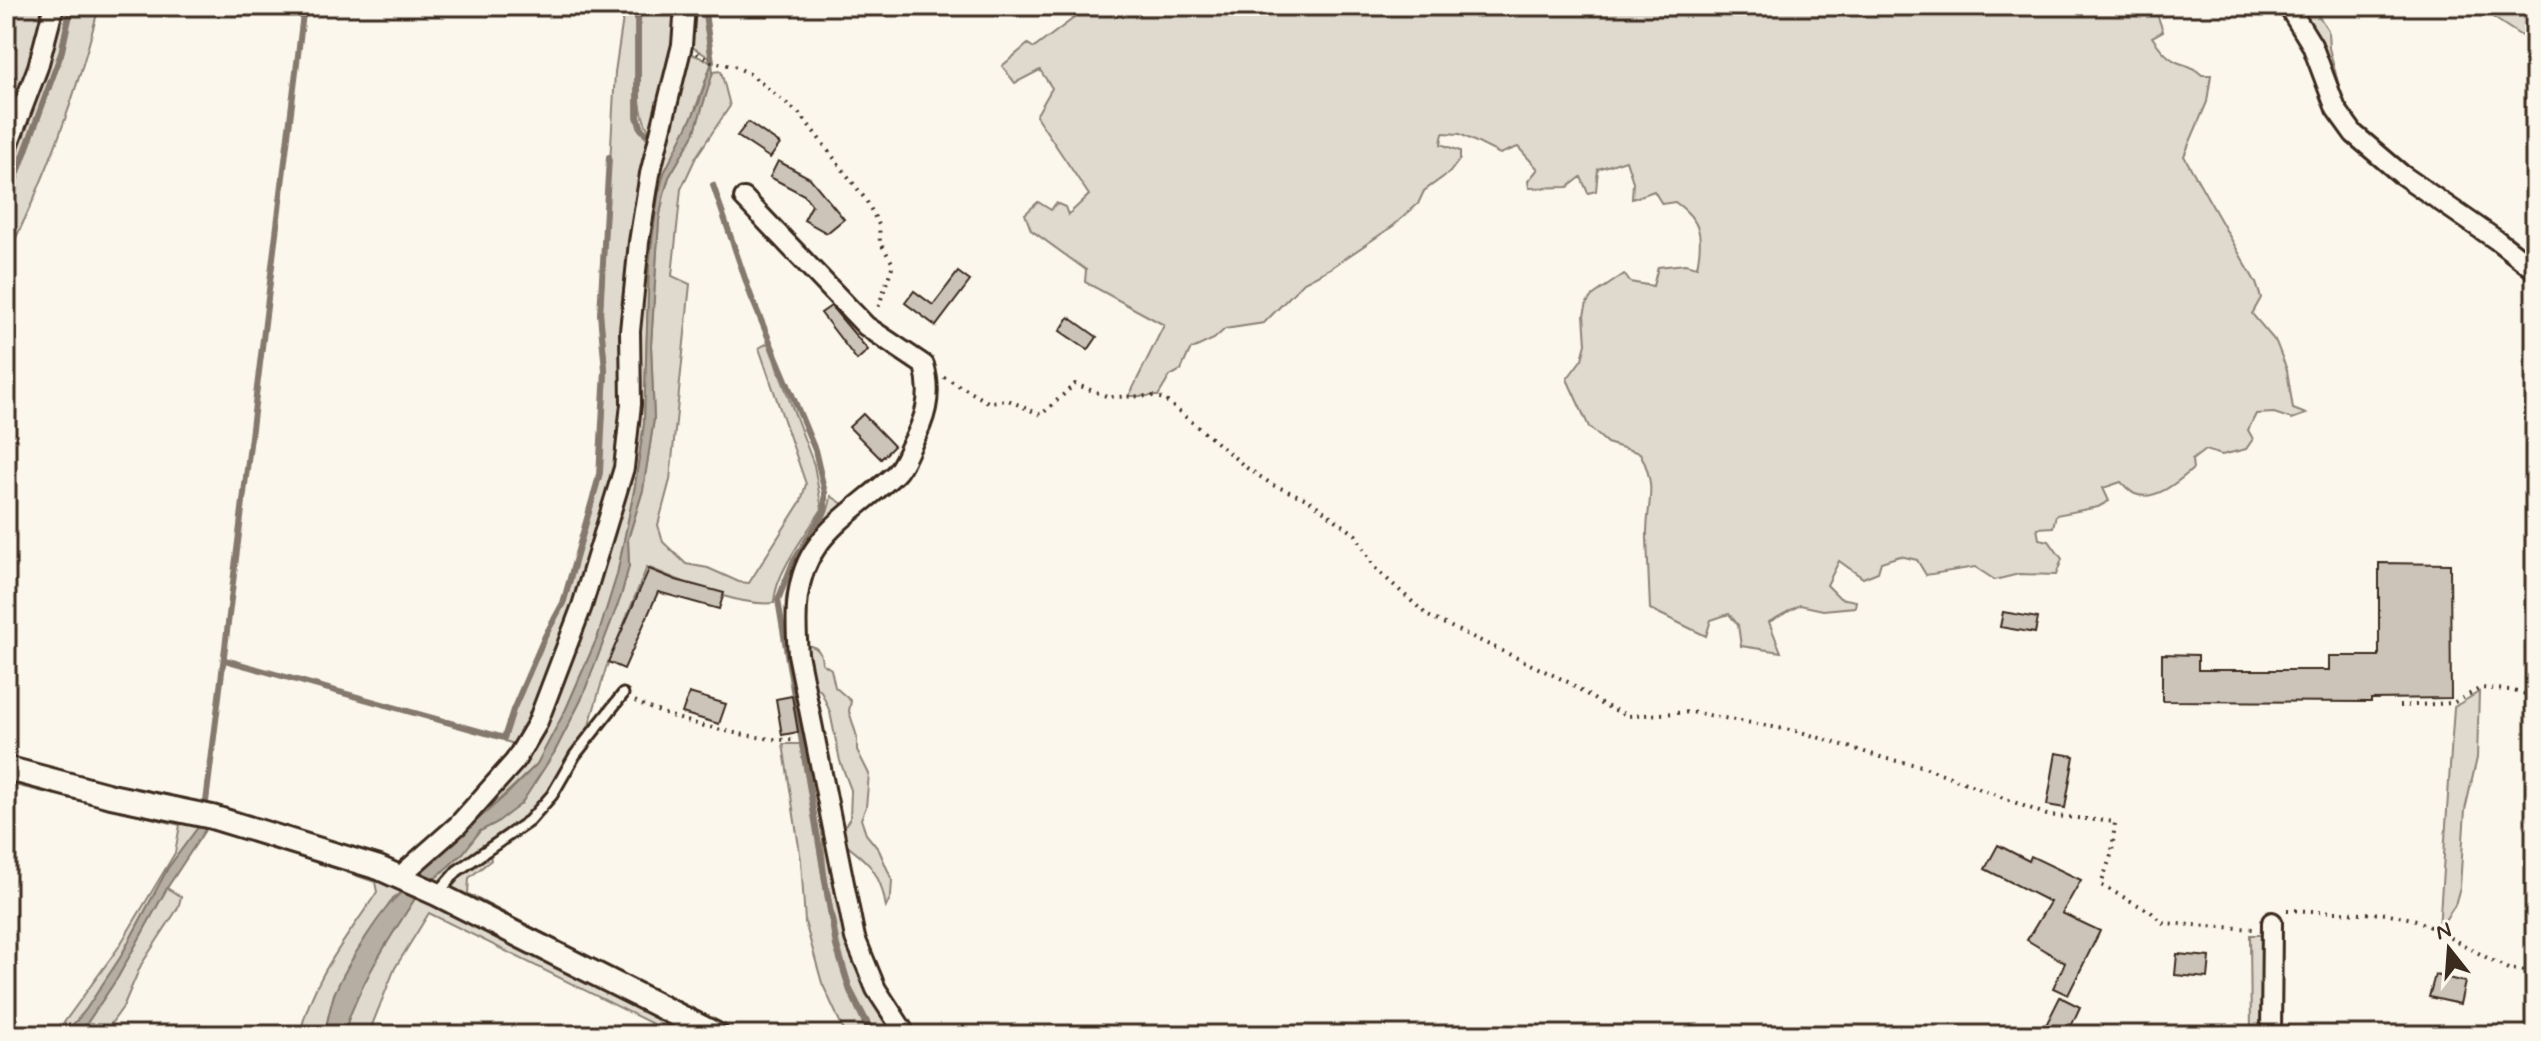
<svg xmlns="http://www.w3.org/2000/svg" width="2541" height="1041" font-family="Mynerve,sans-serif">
<rect width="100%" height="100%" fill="#fbf7ec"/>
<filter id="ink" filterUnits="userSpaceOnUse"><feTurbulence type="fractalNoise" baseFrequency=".0125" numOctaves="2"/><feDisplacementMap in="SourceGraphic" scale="16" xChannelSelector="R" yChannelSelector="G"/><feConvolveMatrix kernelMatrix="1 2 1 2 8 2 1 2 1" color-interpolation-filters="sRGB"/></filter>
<g filter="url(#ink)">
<g fill="#dfd9ce" stroke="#8d8276" stroke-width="2">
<path d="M 6,6 L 51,6 L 6,143 Z"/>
<path d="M 61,6 L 69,6 L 59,53 L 6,197 L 6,164 L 23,127 Z"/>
<path d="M 74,6 L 99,6 C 77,94 47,177 6,258 L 6,211 L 64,51 Z"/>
<path d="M 622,6 L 635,6 L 635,117 L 639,130 L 652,143 L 653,136 C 630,113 642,38 640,6 L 679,6 L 680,21 L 657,140 L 622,450 L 564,647 L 520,746 L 505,741 L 514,711 L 547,636 L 566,601 L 602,473 L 607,370 L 602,310 L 615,72 L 623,18 Z"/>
<path d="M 687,6 L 702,6 L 710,58 L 686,43 Z"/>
<path d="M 1090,6 L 2154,6 L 2163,31 L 2152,37 C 2159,47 2166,57 2177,62 C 2189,67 2191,65 2202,75 L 2211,75 L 2207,102 L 2184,156 L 2256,283 L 2261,298 L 2252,314 L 2276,342 L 2287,370 L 2293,409 L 2306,414 L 2292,419 L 2274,413 L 2256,414 L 2248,430 L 2253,439 L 2246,449 L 2222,455 L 2205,450 L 2192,460 L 2193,469 C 2179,481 2155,502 2135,494 C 2130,492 2125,486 2121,482 L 2103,488 L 2109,501 L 2098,507 L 2056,515 L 2053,527 L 2037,528 L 2039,539 L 2049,541 L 2062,559 L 2056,575 L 2019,574 L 1995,580 L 1975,567 L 1926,575 L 1917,560 L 1900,556 L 1881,562 L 1878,572 L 1863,578 L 1839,561 L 1827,585 L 1840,598 L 1856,601 L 1855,607 L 1823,610 L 1800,605 L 1769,622 L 1781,652 L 1741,646 L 1738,625 L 1729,614 L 1711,620 L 1706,636 L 1650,609 C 1649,585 1648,562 1647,539 C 1646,502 1659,490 1640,453 L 1607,443 L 1589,427 L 1567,379 L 1582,359 L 1586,344 L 1584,315 L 1587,303 L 1592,296 L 1624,274 L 1630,282 L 1653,286 L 1658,267 L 1685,264 L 1697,267 C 1703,236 1702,221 1675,202 L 1662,204 L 1654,191 L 1632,199 L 1633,182 L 1626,160 L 1598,169 L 1596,191 L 1588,193 L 1581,177 L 1568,187 L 1529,188 L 1528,181 L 1538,169 L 1518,147 L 1500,154 L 1460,134 L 1443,133 L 1441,144 L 1460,151 L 1460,159 L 1450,172 L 1424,191 L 1418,204 L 1393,226 L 1331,268 L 1304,282 L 1264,323 L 1225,329 L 1214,339 L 1190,350 L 1181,370 L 1170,376 L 1158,396 L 1129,396 L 1164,325 L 1085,282 L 1086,270 L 1031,230 L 1025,214 L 1038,202 L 1051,210 L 1056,203 L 1065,207 L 1068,215 L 1089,195 L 1036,116 L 1052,88 L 1040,70 L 1015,83 L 1002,66 L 1028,44 L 1034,48 Z"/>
<path d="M 2292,6 L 2312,6 L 2328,30 L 2329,48 L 2344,105 L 2345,116 Z"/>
<path d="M 2476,6 L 2535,6 L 2535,45 Z"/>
<path d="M 689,53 L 712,62 L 689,127 L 664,173 L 649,264 L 644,424 L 635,486 L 617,575 L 598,636 L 566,709 L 537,764 L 468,829 L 433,858 L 463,853 L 480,831 L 496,823 L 554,753 L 581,700 L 621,596 L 629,566 L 628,539 L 643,490 L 654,419 L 651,345 L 659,220 L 664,194 L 669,177 L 694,134 L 713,72 L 721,71 L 730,106 L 696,157 L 681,189 L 672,276 L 690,284 L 670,480 L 658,525 L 663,542 L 686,564 L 708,568 L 739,582 L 749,583 L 801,501 L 806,484 L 759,348 L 768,343 L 814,465 L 822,509 C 806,534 775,573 774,603 C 736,607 683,581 647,567 L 606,668 L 588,729 L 547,795 L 532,815 L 440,886 L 412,872 L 512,771 L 606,547 L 637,354 L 649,205 Z"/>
<path d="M 831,496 L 849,508 L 816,544 L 790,655 C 783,610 781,587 805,546 C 816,528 829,518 831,496 Z"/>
<path d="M 801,644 C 815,646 821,648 822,663 L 831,669 L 835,687 L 851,701 L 849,711 L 857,737 L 857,750 L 869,774 L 866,807 L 861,819 L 866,834 L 879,850 L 892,880 L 891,896 L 886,907 C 880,869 867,861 838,839 L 836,829 L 846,824 L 850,818 L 851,790 L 840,761 L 830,712 L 821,691 L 808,683 Z"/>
<path d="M 2479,692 L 2477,758 L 2465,810 L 2460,887 L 2455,905 L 2439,929 L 2454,707 Z"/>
<path d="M 807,742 L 852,941 L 901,1035 L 876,1035 L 852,989 L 839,945 L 826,876 L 822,833 Z"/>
<path d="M 783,744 L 800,744 C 805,776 813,808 817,840 C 827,908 835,974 869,1035 L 846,1035 L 822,983 L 805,922 L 801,860 Z"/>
<path d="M 6,774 C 140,807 280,833 405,890 L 393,898 L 334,994 L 324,1035 L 300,1035 C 311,980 347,938 377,892 L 375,882 L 284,851 L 199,826 L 168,868 L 120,958 L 85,1011 L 64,1035 L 55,1035 L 118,948 L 175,853 L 180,825 L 6,783 Z"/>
<path d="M 490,855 L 491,860 L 469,878 L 468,894 L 741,1035 L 728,1035 L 478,910 L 450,889 L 458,874 Z"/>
<path d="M 167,888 L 181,897 L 178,908 L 141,965 L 123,1007 L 103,1035 L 79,1035 L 118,977 Z"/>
<path d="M 416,897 L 430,900 L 704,1035 L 675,1035 L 429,913 L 395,968 L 368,1035 L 343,1035 C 359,984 387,942 416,897 Z"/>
<path d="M 2250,935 L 2265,935 L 2264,1035 L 2251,1035 Z"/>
</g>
<g fill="#b6aea2" stroke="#85796d" stroke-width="2">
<path d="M 712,62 L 713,72 L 694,134 L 669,177 L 664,194 L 659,220 L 651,345 L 654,419 L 643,490 L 628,539 L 629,566 L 621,596 L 581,700 L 554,753 L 521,804 L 496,823 L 480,831 L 463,853 L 430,883 L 416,874 L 507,794 L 537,764 L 566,709 L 598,636 L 617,575 L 635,486 L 644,424 L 649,264 L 658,196 L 664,173 L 699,103 Z"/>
<path d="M 199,826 L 207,827 L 167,888 L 118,977 L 79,1035 L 64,1035 L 85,1011 L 120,958 L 168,868 Z"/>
<path d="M 405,890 L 416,897 C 387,942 359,984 343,1035 L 324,1035 C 328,1021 330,1006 335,992 C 346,967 383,904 405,890 Z"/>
</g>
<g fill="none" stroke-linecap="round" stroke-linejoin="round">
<g stroke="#85796d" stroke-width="6">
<path d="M 638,6 L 638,117 L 642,129 L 650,137"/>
<path d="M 704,6 L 712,62"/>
<path d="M 713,185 L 751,296 L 815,450 L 825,493 L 825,510 L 793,562 L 778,600 L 836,946 L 850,991 L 873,1035"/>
<path d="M 6,205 L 61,54 L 71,6"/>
<path d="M 225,660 L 504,738 L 513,710 L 545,636 L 563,603 L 599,476 L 605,370 L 600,314 L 609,157"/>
<path d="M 205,810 L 304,6"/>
</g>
</g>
<g fill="#ccc4b9" stroke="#3b2a1e" stroke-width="2">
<path d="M 748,122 L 780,144 L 770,158 L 737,136 Z"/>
<path d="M 778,161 L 810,178 L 844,219 L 827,233 L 804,220 L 812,205 L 804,195 L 770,177 Z"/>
<path d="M 958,272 L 970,281 L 936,326 L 905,303 L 914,291 L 933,305 Z"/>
<path d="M 831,306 L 868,350 L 857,360 L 821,313 Z"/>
<path d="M 1069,317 L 1097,337 L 1088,350 L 1060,331 Z"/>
<path d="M 863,414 L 894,446 L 881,459 L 849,427 Z"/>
<path d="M 2379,563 L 2450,564 L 2451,698 L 2371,699 L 2371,702 L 2162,701 L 2162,654 L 2198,655 L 2198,670 L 2329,670 L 2329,656 L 2379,656 Z"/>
<path d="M 649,569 L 676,580 L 724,593 L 719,609 L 658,592 L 624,669 L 608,662 Z"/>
<path d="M 2003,612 L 2038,618 L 2035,633 L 2000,627 Z"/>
<path d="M 689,693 L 726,704 L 719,724 L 682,713 Z"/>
<path d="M 792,696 L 798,732 L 782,735 L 776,699 Z"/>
<path d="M 2056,753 L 2074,756 L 2065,808 L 2047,805 Z"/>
<path d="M 1998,845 L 2029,861 L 2031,856 L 2081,880 L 2062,913 L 2100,931 L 2068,995 L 2053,988 L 2065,963 L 2027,940 L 2050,902 L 1985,869 Z"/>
<path d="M 2177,954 L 2210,957 L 2208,978 L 2175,975 Z"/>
<path d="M 2435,975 L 2465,982 L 2460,1004 L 2429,997 Z"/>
<path d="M 2060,997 L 2080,1007 L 2067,1035 L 2041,1035 Z"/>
</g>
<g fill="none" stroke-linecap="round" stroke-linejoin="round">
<defs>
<path id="service" d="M 437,894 L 457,871 L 529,821 L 552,795 L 575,755 L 623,694"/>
<g id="minor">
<path d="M 2288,6 L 2312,45 L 2336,109 L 2354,134 L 2401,174 L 2498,241 L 2535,270"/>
<path d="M 6,151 L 38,67 L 54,6"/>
<path d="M 744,198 L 866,326 L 924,365 C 933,397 925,420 910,448 C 906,457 902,467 895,474 C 870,498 837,518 817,546 C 794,577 795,617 798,654 L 855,938 L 876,989 L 906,1035"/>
<path d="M 399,877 L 458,825 L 515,761 L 537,724 L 582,606 L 624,468 L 631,404 L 630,331 L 639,242 L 650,174 L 682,45 L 685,6"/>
<path d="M 2271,1035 L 2272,922"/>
</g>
<path id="tertiary" d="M 6,768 L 111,796 L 212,817 L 379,868 L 437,894 L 717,1035"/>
</defs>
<use href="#service" stroke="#3b2a1e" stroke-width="15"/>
<use href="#minor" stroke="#3b2a1e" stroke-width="24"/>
<use href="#tertiary" stroke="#3b2a1e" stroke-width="28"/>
<g stroke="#3b2a1e" stroke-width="4" stroke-dasharray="2 6" stroke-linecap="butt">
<path d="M 697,53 L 712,62 L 734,66 L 750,74 L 801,115 L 866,200 L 879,225 L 880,242 L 893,264 L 877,311"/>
<path d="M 944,377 L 988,402 L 1008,400 L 1041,415 L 1075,384 L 1109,397 L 1152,396 L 1164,399 L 1247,468 L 1273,485 L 1309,500 L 1356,535 L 1375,568 L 1428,616 L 1570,683 L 1601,704 L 1629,716 L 1691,712 L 1801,732 L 1887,759 L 1922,766 L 2047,815 L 2115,822 L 2112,852 L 2101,885 L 2151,912 L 2163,923 L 2254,929"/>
<path d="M 635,701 C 668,720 759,742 797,740"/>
<path d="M 2399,706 L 2453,703 L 2481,688 L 2510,690 L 2535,697"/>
<path d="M 2287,910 L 2389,914 L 2417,920 L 2508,969 L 2535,972"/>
</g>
<use href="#service" stroke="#fbf7ec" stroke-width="9"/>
<use href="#minor" stroke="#fbf7ec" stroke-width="18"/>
<use href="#tertiary" stroke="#fbf7ec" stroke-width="22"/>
</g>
</g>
<rect width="2541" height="1041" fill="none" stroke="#fbf7ec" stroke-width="32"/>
<rect x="16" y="16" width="2509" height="1009" fill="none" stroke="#3b2a1e" stroke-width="3" filter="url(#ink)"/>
<g transform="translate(2449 949) rotate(343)" stroke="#fbf7ec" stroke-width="6" paint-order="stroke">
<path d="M0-6L14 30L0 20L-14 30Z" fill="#3b2a1e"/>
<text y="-12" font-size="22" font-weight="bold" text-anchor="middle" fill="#3b2a1e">N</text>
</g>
</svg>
